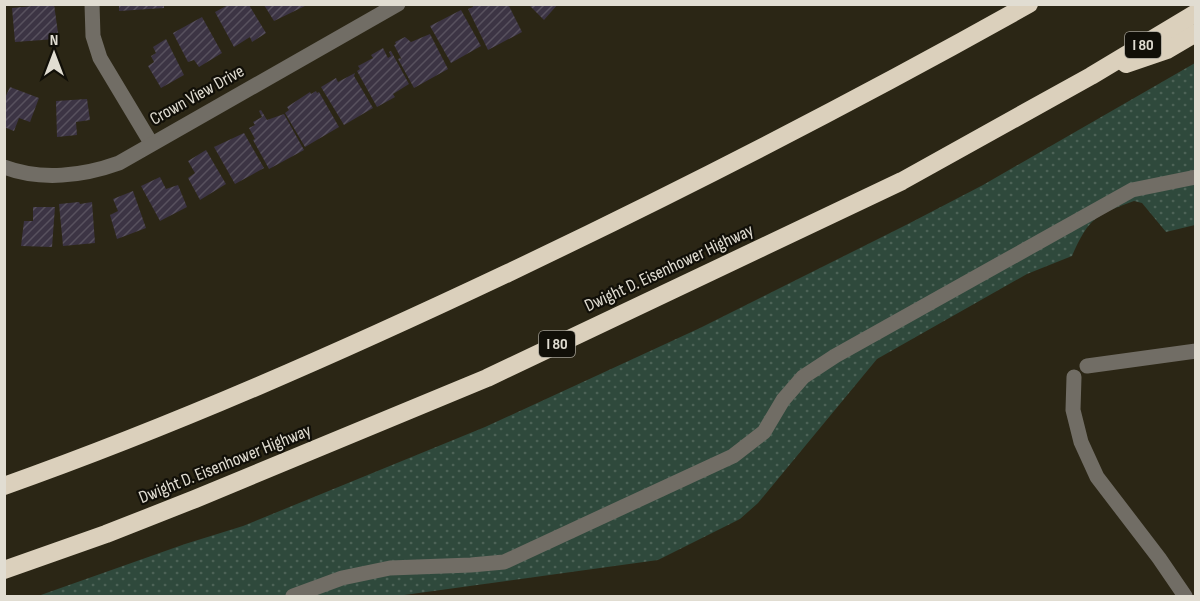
<svg xmlns="http://www.w3.org/2000/svg" width="1200" height="601" font-family="'Sofia Sans Condensed',sans-serif">
<defs>
<pattern id="grass-dots" width="8" height="8" patternUnits="userSpaceOnUse" patternTransform="scale(1.5)"><rect width="8" height="8" fill="#2f493c"/><path d="M2 2h.1M6 6h.1" fill="none" stroke="#4d6357" stroke-width="1.8" stroke-linecap="round"/></pattern>
<pattern id="building-hatch" width="6" height="6" patternUnits="userSpaceOnUse" patternTransform="scale(1.5)"><rect width="6" height="6" fill="#3c3444"/><path d="M-1 1l2-2M0 6l6-6M5 7l2-2" fill="none" stroke="#58515e"/></pattern>
</defs>
<rect width="100%" height="100%" fill="#2b2615"/>
<path fill="url(#grass-dots)" d="M 1195,63 L 1195,225 L 1166,232 L 1142,203 L 1134,201 C 1096,215 1089,217 1072,256 L 1027,274 L 877,359 L 758,503 L 740,519 L 658,560 L 397,596 L 38,596 L 185,544 L 243,526 L 485,427 L 700,328 L 908,224 L 983,185 Z"/>
<g fill="url(#building-hatch)">
<path d="M 54,4 L 58,33 L 55,33 L 56,39 L 15,42 L 12,8 Z"/>
<path d="M 119,4 L 164,4 L 164,8 L 119,11 Z"/>
<path d="M 472,4 L 508,4 L 522,32 L 488,50 L 468,9 L 473,7 Z"/>
<path d="M 528,4 L 558,4 L 544,20 Z"/>
<path d="M 228,5 L 249,5 L 266,33 L 252,42 L 250,37 L 234,47 L 215,12 Z"/>
<path d="M 264,5 L 307,5 L 274,21 Z"/>
<path d="M 461,10 L 481,46 L 451,63 L 430,26 Z"/>
<path d="M 202,17 L 222,53 L 199,67 L 194,60 L 188,62 L 173,33 Z"/>
<path d="M 430,34 L 448,69 L 414,88 L 398,59 L 400,58 L 402,60 L 394,45 L 396,44 L 395,42 L 405,37 L 411,42 Z"/>
<path d="M 166,39 L 184,75 L 161,88 L 148,66 L 154,62 L 151,56 L 156,53 L 153,47 Z"/>
<path d="M 383,48 L 388,58 L 391,56 L 389,52 L 391,51 L 409,84 L 393,94 L 395,97 L 377,107 L 357,71 L 360,69 L 358,66 L 373,58 L 371,55 Z"/>
<path d="M 355,73 L 354,76 L 373,108 L 344,125 L 321,87 L 336,78 L 338,82 Z"/>
<path d="M 10,87 L 39,98 L 30,122 L 19,118 L 14,131 L 4,127 L 4,100 Z"/>
<path d="M 316,91 L 317,93 L 319,92 L 339,127 L 305,147 L 285,113 L 289,110 L 287,107 L 310,92 L 311,94 Z"/>
<path d="M 87,99 L 90,120 L 76,122 L 77,135 L 57,137 L 56,101 Z"/>
<path d="M 261,110 L 267,120 L 284,114 L 304,150 L 269,169 L 253,140 L 255,139 L 249,128 L 255,125 L 253,122 L 262,117 L 259,111 Z"/>
<path d="M 244,133 L 264,168 L 235,184 L 214,147 Z"/>
<path d="M 206,150 L 226,184 L 200,200 L 188,178 L 195,173 L 188,161 Z"/>
<path d="M 160,177 L 166,189 L 178,185 L 187,207 L 160,221 L 141,186 Z"/>
<path d="M 133,191 L 146,228 L 117,239 L 110,215 L 118,211 L 113,199 Z"/>
<path d="M 79,202 L 80,204 L 92,202 L 95,243 L 63,246 L 59,204 Z"/>
<path d="M 33,207 L 55,207 L 52,247 L 21,246 L 24,221 L 33,221 Z"/>
</g>
<g fill="none" stroke-linecap="round" stroke-linejoin="round">
<g stroke="#716d65" stroke-width="15">
<path d="M 92,4 L 93,36 L 100,58 L 151,143"/>
<path d="M 4,167 C 41,181 83,176 119,163 L 398,4"/>
<path d="M 1087,366 L 1196,351"/>
<path d="M 1074,377 L 1073,410 L 1081,442 L 1097,477 L 1159,558 L 1185,596"/>
<path d="M 293,596 L 342,578 L 390,568 L 471,565 L 504,562 L 733,456 L 764,432 L 783,400 L 803,377 L 835,356 L 1132,190 L 1196,177"/>
</g>
<g stroke="#dbd0bc" stroke-width="18">
<path d="M 1126,64 L 1167,50 L 1196,33"/>
<path d="M 4,486 C 176,425 343,351 508,273 C 684,189 858,100 1029,4"/>
<path d="M 4,570 L 106,534 L 195,499 L 487,378 L 902,181 L 1091,76 L 1196,13"/>
</g>
</g>
<g text-anchor="middle" dominant-baseline="central" stroke-width="4.5" stroke-linejoin="round" paint-order="stroke">
<g fill="#110f08" stroke="#a39f95" stroke-width="1.5">
<rect x="1125" y="32" width="36" height="26" rx="4.5"/>
<rect x="539" y="331" width="36" height="26" rx="4.5"/>
</g>
<g font-size="16" font-weight="bold" fill="#e1ddd2">
<text x="1143" y="45">I 80</text>
<text x="557" y="344">I 80</text>
</g>
<g font-size="18" fill="#e1ddd2" stroke="#110f08">
<text transform="translate(197 95) rotate(-29)">Crown View Drive</text>
<text transform="translate(669 268) rotate(-25)">Dwight D. Eisenhower Highway</text>
<text transform="translate(225 464) rotate(-22)">Dwight D. Eisenhower Highway</text>
</g>
</g>
<rect width="1200" height="601" fill="none" stroke="#e1ddd2" stroke-width="12"/>
<g transform="translate(54 54)" stroke="#110f08" stroke-width="4.5" paint-order="stroke">
<path d="M0-4.5L10 22L0 15L-10 22Z" fill="#e1ddd2"/>
<text y="-9" font-size="16" font-weight="bold" text-anchor="middle" fill="#e1ddd2">N</text>
</g>
</svg>
